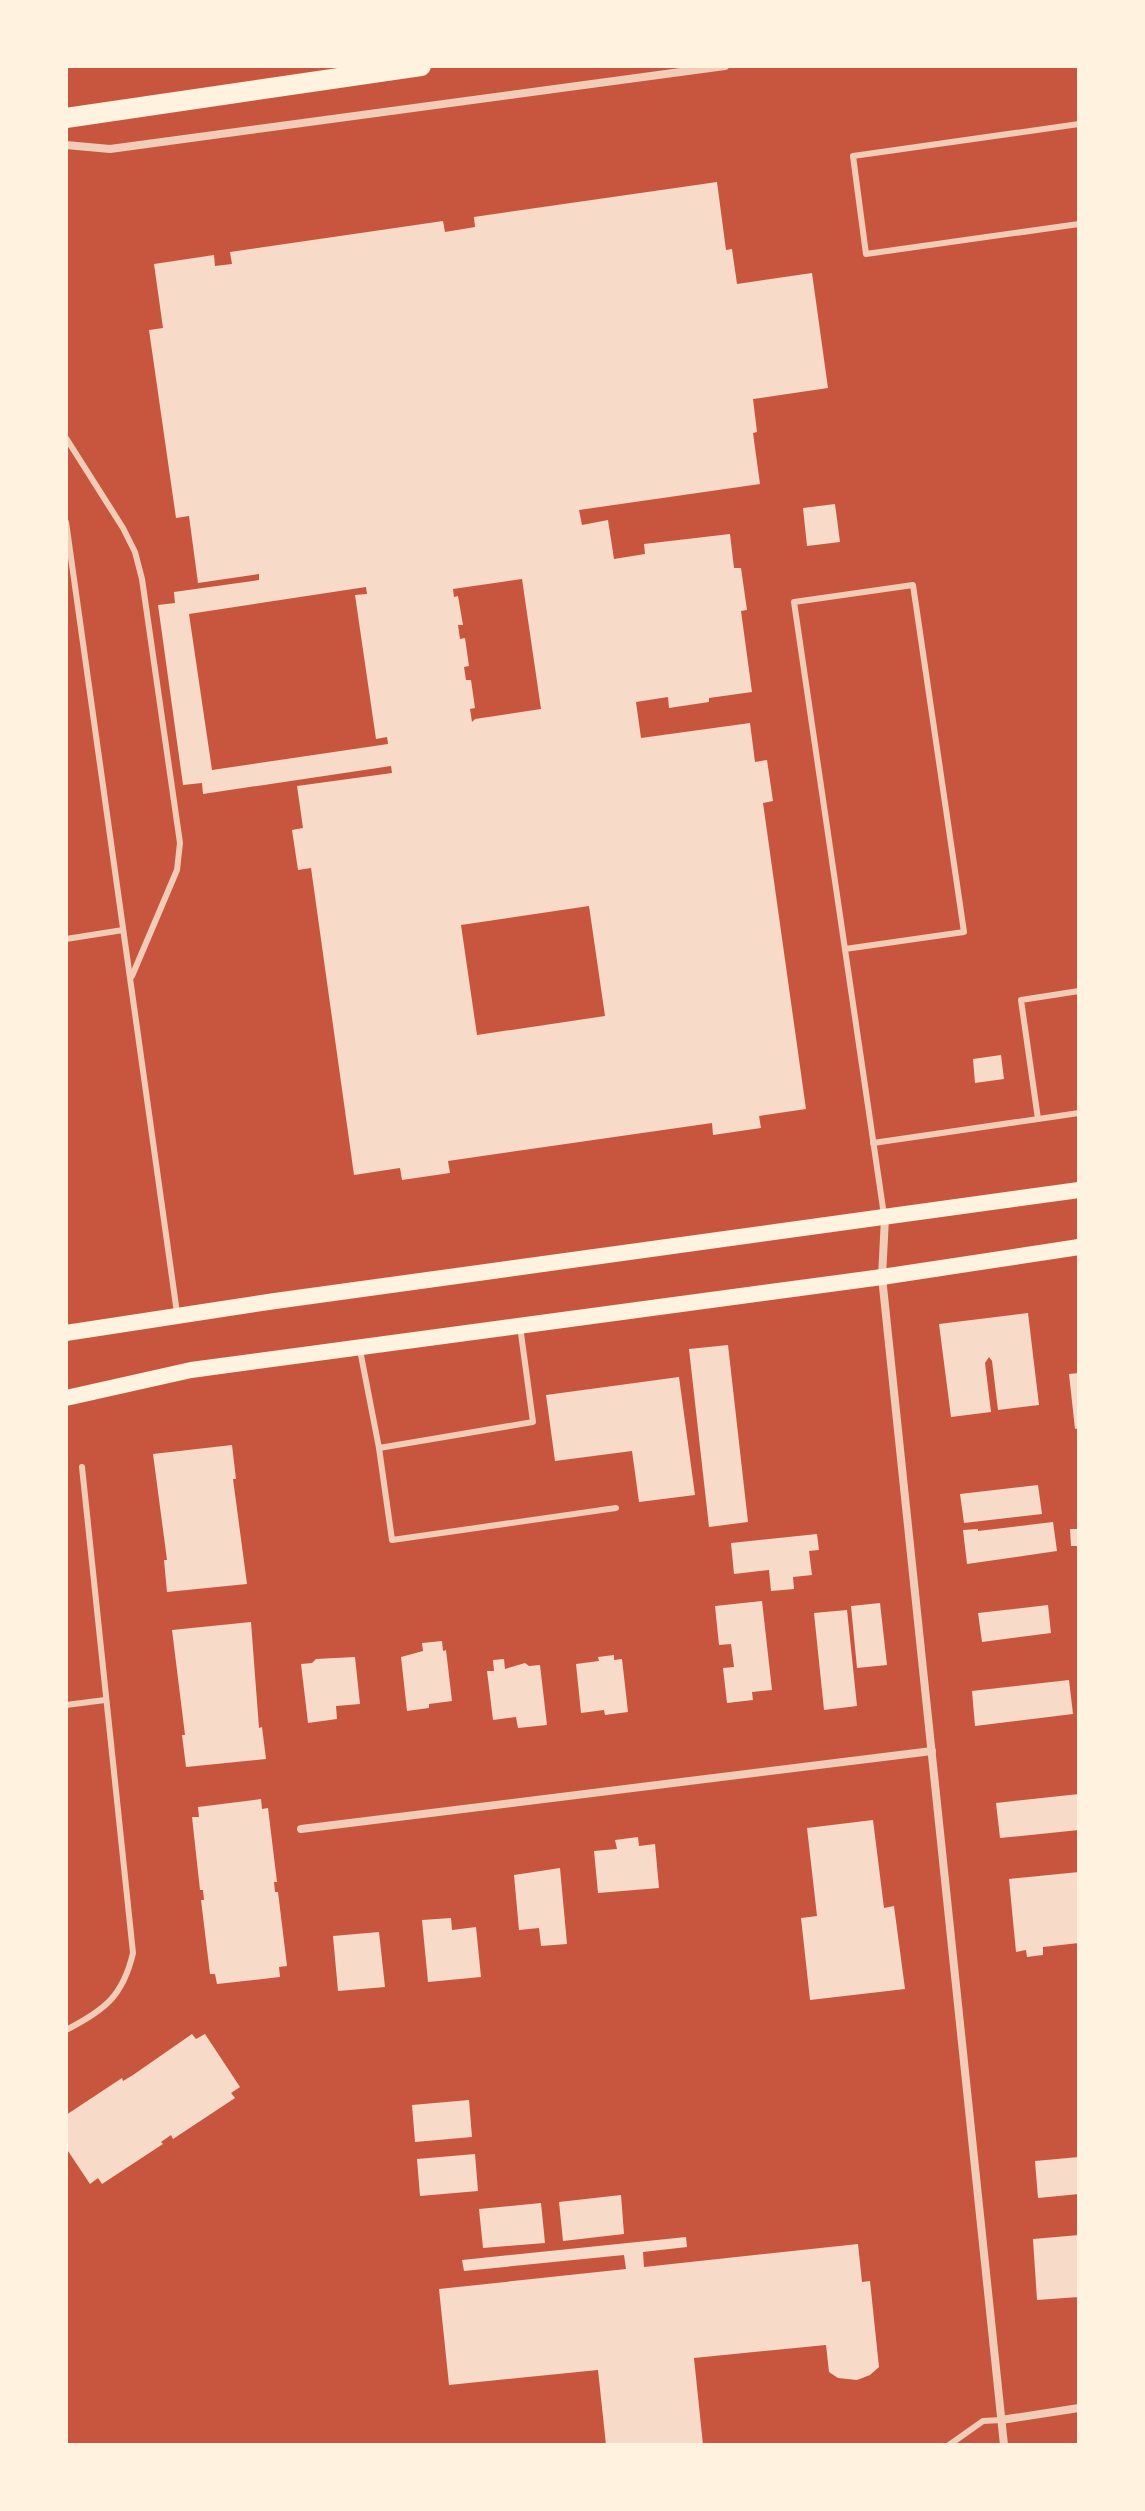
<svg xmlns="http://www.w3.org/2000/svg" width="1145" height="2511" font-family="Inter,sans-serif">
<rect width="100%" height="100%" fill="#c8553d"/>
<g fill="#f7dbc8" fill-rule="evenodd">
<path d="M 717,182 L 726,250 L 732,249 L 737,284 L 812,273 L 828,388 L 753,399 L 757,432 L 753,433 L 760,484 L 579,510 L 582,525 L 608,520 L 614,559 L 645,554 L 644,544 L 730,534 L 734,568 L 741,568 L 747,610 L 741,611 L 752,692 L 709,698 L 709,702 L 669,708 L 668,697 L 636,702 L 641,738 L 750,723 L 755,762 L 767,760 L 773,801 L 763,803 L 806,1109 L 759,1116 L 761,1128 L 713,1135 L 712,1123 L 448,1161 L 450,1173 L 402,1180 L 400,1168 L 354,1175 L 311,868 L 298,870 L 292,830 L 303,828 L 297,786 L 392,773 L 391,766 L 203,794 L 202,783 L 183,785 L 158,605 L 175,603 L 174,592 L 259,580 L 259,574 L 198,583 L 189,516 L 176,518 L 149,330 L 163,328 L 154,264 L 214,255 L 215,266 L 232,264 L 230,252 L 443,221 L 445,232 L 475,227 L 474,217 ZM 522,579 L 541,709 L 475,719 L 472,722 L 470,709 L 475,708 L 471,680 L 466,680 L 464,667 L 469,666 L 465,638 L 460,639 L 458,625 L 463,625 L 458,596 L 454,597 L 453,589 ZM 366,587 L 367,594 L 355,595 L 376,739 L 387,737 L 388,744 L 212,770 L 189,614 ZM 589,906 L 605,1016 L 477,1035 L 461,925 Z"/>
<path d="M 835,504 L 840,542 L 807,546 L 803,508 Z"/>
<path d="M 1001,1055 L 1004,1079 L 975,1083 L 973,1059 Z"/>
<path d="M 1028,1313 L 1039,1405 L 998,1410 L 992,1361 L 989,1357 L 985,1363 L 991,1412 L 951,1417 L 939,1324 Z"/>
<path d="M 728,1345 L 748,1522 L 709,1527 L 689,1349 Z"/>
<path d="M 1079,1373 L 1079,1428 L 1075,1429 L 1069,1374 Z"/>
<path d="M 679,1377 L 695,1495 L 639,1502 L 632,1451 L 555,1461 L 546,1395 Z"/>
<path d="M 232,1445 L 236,1479 L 233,1479 L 247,1584 L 167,1592 L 164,1560 L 167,1560 L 153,1454 Z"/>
<path d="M 1038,1485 L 1042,1514 L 964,1523 L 960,1494 Z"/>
<path d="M 1053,1522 L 1057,1551 L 967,1564 L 963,1530 L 978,1529 L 978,1531 Z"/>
<path d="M 1070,1529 L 1079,1529 L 1079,1546 L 1071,1546 Z"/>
<path d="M 817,1534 L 819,1550 L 809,1551 L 812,1575 L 793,1577 L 794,1589 L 771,1591 L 769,1570 L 734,1574 L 731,1543 Z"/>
<path d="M 762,1601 L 772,1690 L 752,1692 L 753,1700 L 727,1703 L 723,1668 L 734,1667 L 731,1644 L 719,1645 L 715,1606 Z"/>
<path d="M 880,1603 L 887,1665 L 857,1668 L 851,1606 Z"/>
<path d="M 1048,1605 L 1051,1633 L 982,1642 L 978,1613 Z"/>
<path d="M 847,1610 L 857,1706 L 824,1710 L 814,1613 Z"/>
<path d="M 251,1622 L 259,1728 L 262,1727 L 266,1759 L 186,1767 L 182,1735 L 185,1735 L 172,1630 Z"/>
<path d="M 442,1641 L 443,1651 L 446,1650 L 452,1701 L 429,1704 L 429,1708 L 407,1711 L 401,1657 L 423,1651 L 422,1643 Z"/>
<path d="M 614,1655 L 614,1660 L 622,1659 L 628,1712 L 605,1715 L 604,1710 L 581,1713 L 576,1664 L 599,1661 L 598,1657 Z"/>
<path d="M 355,1657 L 360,1704 L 336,1706 L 337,1719 L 308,1723 L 301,1664 L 312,1663 L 316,1659 Z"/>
<path d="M 504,1659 L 505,1669 L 525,1663 L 529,1666 L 540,1665 L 547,1725 L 518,1728 L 516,1717 L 493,1720 L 487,1671 L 494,1671 L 493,1660 Z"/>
<path d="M 1069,1680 L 1073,1714 L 975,1726 L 972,1691 Z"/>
<path d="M 1079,1794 L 1079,1830 L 1000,1838 L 996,1803 Z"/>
<path d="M 261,1799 L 262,1809 L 268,1808 L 277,1882 L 274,1882 L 275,1892 L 278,1892 L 287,1966 L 279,1967 L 280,1977 L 217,1984 L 215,1974 L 210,1974 L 201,1900 L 204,1900 L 203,1890 L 200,1890 L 192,1817 L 199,1817 L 198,1807 Z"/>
<path d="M 873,1820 L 884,1908 L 894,1906 L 905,1989 L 810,2000 L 801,1918 L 817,1916 L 807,1828 Z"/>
<path d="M 638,1837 L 639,1846 L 655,1844 L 659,1888 L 598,1893 L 594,1851 L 617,1849 L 615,1840 Z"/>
<path d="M 560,1868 L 567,1944 L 541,1946 L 539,1928 L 519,1930 L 514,1875 Z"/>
<path d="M 1079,1872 L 1079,1943 L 1043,1947 L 1043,1955 L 1027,1957 L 1026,1950 L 1016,1952 L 1009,1879 Z"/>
<path d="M 451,1918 L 452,1930 L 476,1927 L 481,1977 L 428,1982 L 422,1920 Z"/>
<path d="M 379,1932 L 385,1987 L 338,1991 L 333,1936 Z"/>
<path d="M 192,2034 L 196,2039 L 205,2034 L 240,2087 L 231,2093 L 235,2098 L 173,2139 L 171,2135 L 161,2142 L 163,2144 L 102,2184 L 98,2178 L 90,2184 L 66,2148 L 66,2115 L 122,2078 L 123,2081 L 133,2075 Z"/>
<path d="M 469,2100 L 472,2137 L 415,2142 L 412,2105 Z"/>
<path d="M 475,2154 L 478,2191 L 420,2196 L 417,2159 Z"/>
<path d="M 1079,2157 L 1079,2194 L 1038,2198 L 1035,2161 Z"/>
<path d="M 621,2195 L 624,2234 L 563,2241 L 559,2202 Z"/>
<path d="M 541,2203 L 545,2243 L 483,2248 L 479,2209 Z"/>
<path d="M 1079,2235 L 1079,2297 L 1037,2300 L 1033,2239 Z"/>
<path d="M 686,2237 L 687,2247 L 643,2252 L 644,2267 L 858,2244 L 862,2282 L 870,2281 L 879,2367 L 870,2375 L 857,2380 L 838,2378 L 829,2372 L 826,2345 L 694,2358 L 703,2445 L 606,2445 L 598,2370 L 449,2385 L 439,2289 L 626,2269 L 624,2255 L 464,2271 L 462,2260 Z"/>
</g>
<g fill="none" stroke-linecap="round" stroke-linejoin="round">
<g stroke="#f1ccb7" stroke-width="6">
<path d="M 1079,124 L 853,156 L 866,254 L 1079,224"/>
<path d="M 66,438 L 123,528 L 135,552 L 142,579 L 180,843 L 177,870 L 132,976"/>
<path d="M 66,522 L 177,1313"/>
<path d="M 66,939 L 123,930"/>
<path d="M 845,949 L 964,932 L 913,585 L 794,602 L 884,1215"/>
<path d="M 1038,1119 L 1021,1000 L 1079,991"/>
<path d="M 873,1143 L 1079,1113"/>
<path d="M 360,1350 L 379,1448 L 533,1422 L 520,1326"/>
<path d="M 379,1448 L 392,1540 L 616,1508"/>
<path d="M 66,1705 L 105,1700"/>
<path d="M 66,2030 C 105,2010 123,1996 133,1953 L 82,1467"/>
<path d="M 949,2445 L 983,2421 L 1001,2420"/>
</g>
<g stroke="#f1ccb7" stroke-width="8">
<path d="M 66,145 L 110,149 L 725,66"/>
<path d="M 885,1218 L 882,1277 L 1004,2445"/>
<path d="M 301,1829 L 932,1751"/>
<path d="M 1001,2420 L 1079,2408"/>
</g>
<g stroke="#fff3e0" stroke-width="16">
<path d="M 66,1333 L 275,1301 L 1079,1190"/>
<path d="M 66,1398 L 191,1370 L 882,1277 L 1079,1247"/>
</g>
<path stroke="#fff3e0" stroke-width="20" d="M 66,118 L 421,66"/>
</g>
<rect width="1145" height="2511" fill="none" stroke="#fff3e0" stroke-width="136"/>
</svg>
